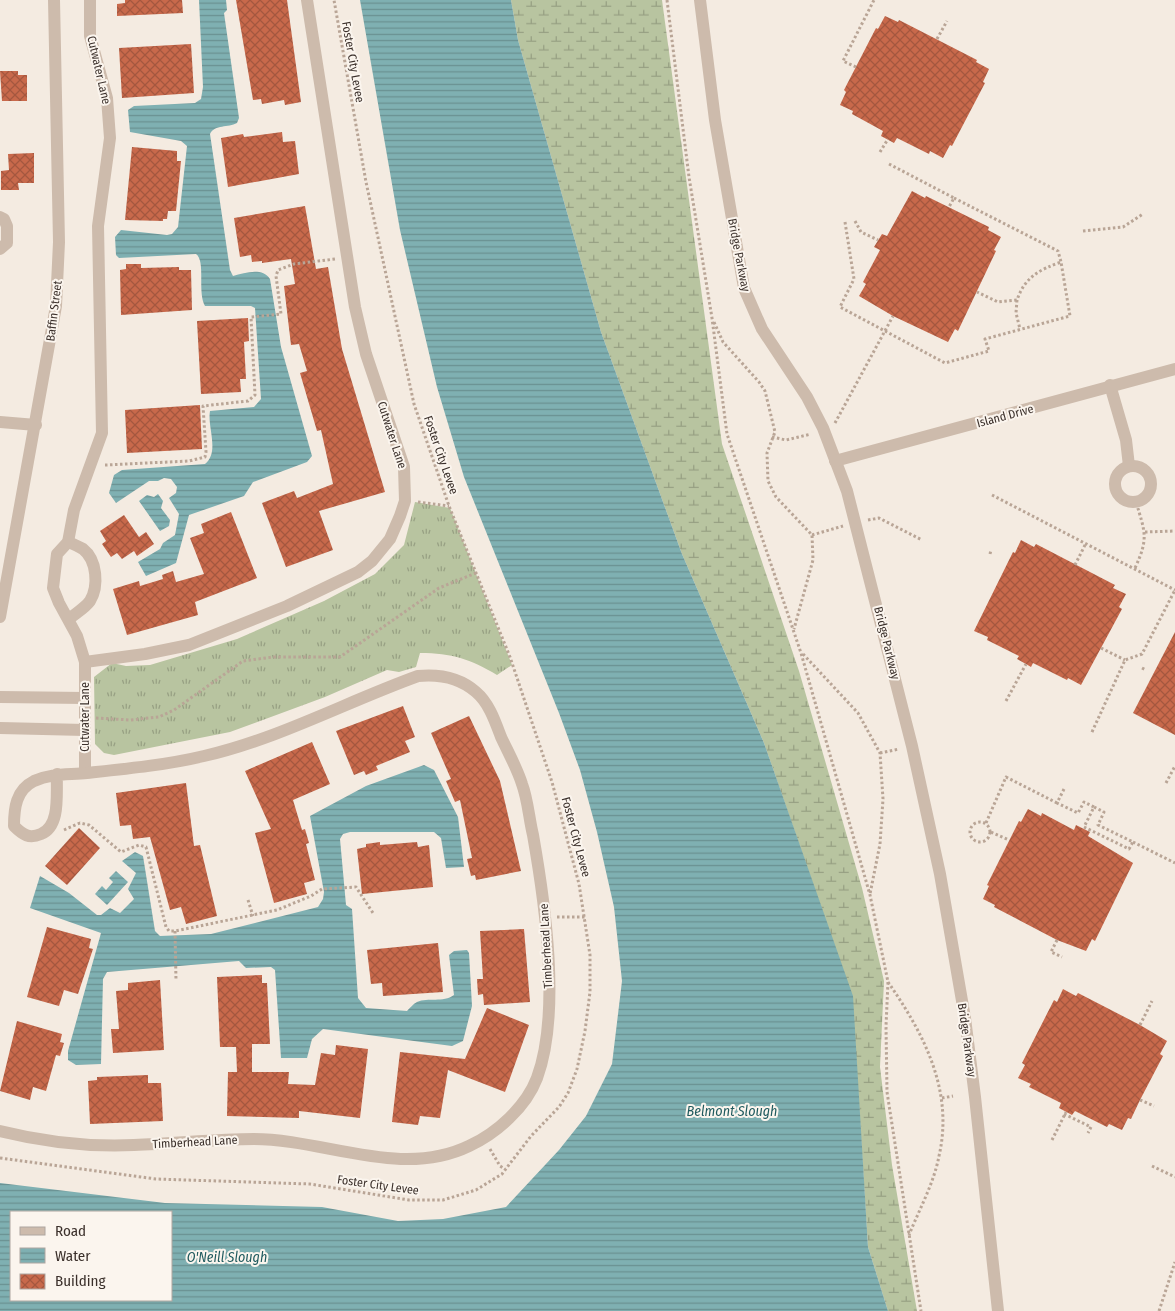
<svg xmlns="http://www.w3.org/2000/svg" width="1175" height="1311" font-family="'Fira Sans Condensed',sans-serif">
<defs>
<pattern id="grass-tufts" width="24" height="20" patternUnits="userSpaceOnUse" patternTransform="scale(1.25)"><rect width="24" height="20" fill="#b8c4a0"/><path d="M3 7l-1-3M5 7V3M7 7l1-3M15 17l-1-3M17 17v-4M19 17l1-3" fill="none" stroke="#97a083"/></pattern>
<pattern id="wetland-marsh" width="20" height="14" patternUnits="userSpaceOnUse" patternTransform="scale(1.25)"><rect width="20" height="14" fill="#b8c4a0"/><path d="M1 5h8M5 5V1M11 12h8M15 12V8" fill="none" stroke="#97a083"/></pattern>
<pattern id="water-rules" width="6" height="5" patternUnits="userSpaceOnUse" patternTransform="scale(1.25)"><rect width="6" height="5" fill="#7fb0b2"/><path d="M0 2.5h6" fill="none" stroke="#699091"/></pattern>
<pattern id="building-cross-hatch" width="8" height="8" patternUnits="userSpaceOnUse" patternTransform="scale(1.25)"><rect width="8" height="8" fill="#c8694b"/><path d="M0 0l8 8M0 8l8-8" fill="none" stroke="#a4573f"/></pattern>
</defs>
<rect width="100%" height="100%" fill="#f4ebe1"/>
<path fill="url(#grass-tufts)" d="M 415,502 L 450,508 L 512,665 L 497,675 C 470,659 452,653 420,653 L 416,667 L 399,672 L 387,670 L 325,697 L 230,732 L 114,755 L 104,753 L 95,744 L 94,677 L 112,663 L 126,666 L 150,665 L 237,639 L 324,601 L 375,574 L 404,545 Z"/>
<path fill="url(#wetland-marsh)" d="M 511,0 L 662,0 L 722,444 L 799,671 L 862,888 L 884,981 L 880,1067 L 892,1165 L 917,1311 L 888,1311 L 868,1247 L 852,996 L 764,743 L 682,554 L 601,332 L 518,40 Z"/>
<g fill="url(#water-rules)" fill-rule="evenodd">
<path d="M 199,0 L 226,0 L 227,10 L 224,13 L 239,118 L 237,123 C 228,128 215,124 210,134 L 230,270 L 233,276 C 245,273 262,267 270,279 L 281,347 L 312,456 L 307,462 L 253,482 L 244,496 L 189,515 L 176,563 L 146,576 L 138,562 L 160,549 L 163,543 L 175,535 L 179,514 L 169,498 L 176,493 L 177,487 L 171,479 L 164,478 L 158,481 L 149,481 L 116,503 L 109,493 L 114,475 L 122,470 L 205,464 C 220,452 207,427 210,411 L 254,407 L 261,399 L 255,308 L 251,306 L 205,306 C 197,292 206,261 196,254 L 119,258 L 116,255 L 115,237 L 121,230 L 167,235 L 172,234 L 178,227 L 187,146 L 181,141 L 130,132 L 128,110 L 134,106 L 195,103 L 201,99 L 203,87 Z"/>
<path d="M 360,0 L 511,0 L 518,40 L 601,332 L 682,554 L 764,743 L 853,996 L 868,1247 L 888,1311 L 0,1311 L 0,1183 L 165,1203 L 322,1207 L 398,1221 L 443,1219 L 506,1207 L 559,1150 L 586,1116 L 612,1064 L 622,981 L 614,907 L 597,832 L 580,770 L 559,713 L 464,477 L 437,387 L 400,230 ZM 11,1212 L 171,1212 L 171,1300 L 11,1300 Z"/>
<path d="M 158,494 L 163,501 L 161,508 L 170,520 L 169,526 L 160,531 L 139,501 L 147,495 L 154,497 Z"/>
<path d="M 424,765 L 434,770 L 458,817 L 464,867 L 446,868 L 441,838 L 434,832 L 350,832 L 343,834 L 340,839 L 346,905 L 352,909 L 358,998 L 366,1008 L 407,1011 C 410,1008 413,1004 417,1002 C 428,997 443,1003 454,995 L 449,955 L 454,951 L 467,950 L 469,953 L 472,1006 L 463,1041 L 452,1046 L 323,1029 L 312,1039 L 307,1058 L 281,1058 L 275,970 L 271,967 L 246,968 L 239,961 L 107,972 L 103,979 L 101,1064 L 76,1065 L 68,1060 L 68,1051 L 101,933 L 30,908 L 40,876 L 69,893 L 97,915 L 101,915 L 110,908 L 120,913 L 134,899 L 128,889 L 136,873 L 122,861 L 135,852 L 143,856 L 155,931 L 160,936 L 211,934 L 318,907 L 323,899 L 324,892 L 310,816 L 366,786 Z"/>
<path d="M 116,871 L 128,882 L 107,905 L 95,894 L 102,886 L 106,890 L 113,882 L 109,878 Z"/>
</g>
<g fill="url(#building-cross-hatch)">
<path d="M 125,0 L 182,0 L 183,13 L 117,16 L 117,4 L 125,3 Z"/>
<path d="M 236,0 L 287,0 L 301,102 L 285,105 L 284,100 L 262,104 L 261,99 L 253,100 Z"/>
<path d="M 885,16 L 898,22 L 899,20 L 977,60 L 976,62 L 989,69 L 983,82 L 985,83 L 952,146 L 950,145 L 943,158 L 930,151 L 929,154 L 897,138 L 894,143 L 881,136 L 883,131 L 852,114 L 853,111 L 840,105 L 846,92 L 844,90 L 876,28 L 878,29 Z"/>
<path d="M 191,44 L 194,93 L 122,98 L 119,48 Z"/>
<path d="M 0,71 L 18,71 L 18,75 L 27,75 L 27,101 L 2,101 Z"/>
<path d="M 282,132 L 283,142 L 295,141 L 299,174 L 228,187 L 221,138 L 243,134 L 244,137 Z"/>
<path d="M 132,147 L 177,151 L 177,161 L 181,161 L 176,211 L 168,211 L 167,219 L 163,219 L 163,221 L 125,220 Z"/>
<path d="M 34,153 L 34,183 L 18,183 L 19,190 L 1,190 L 1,171 L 9,170 L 8,154 Z"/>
<path d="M 912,191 L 925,198 L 926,196 L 989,227 L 988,230 L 1001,237 L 994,250 L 996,251 L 958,331 L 955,329 L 948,342 L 893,316 L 859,296 L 866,284 L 863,282 L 880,250 L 874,247 L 882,234 L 887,236 Z"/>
<path d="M 305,206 L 316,269 L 328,267 L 342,349 L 385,492 L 319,511 L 333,550 L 286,567 L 262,503 L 294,491 L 297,498 L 333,484 L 321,430 L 317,431 L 300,373 L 307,371 L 299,344 L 291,345 L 284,286 L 295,284 L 291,259 L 262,263 L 262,261 L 252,262 L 251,255 L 240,257 L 234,218 Z"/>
<path d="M 126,264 L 141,264 L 141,268 L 179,267 L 179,270 L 191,270 L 192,310 L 121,315 L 120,270 L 126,269 Z"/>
<path d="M 248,318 L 249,341 L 244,342 L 246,379 L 240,379 L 241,392 L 201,394 L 197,321 Z"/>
<path d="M 200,405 L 202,449 L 127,453 L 125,410 Z"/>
<path d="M 231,512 L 257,578 L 195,602 L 198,615 L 127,635 L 113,589 L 139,581 L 140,586 L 163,579 L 162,575 L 173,571 L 176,582 L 204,574 L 190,538 L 204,533 L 201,524 Z"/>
<path d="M 124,515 L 139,537 L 146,532 L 154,544 L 137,556 L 134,551 L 122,559 L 117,553 L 111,557 L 102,544 L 106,541 L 100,531 Z"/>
<path d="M 1021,540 L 1034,547 L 1036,544 L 1115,585 L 1113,588 L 1126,594 L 1119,607 L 1122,609 L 1081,685 L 1068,678 L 1067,680 L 1033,663 L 1031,667 L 1026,664 L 1017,659 L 1019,656 L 987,640 L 988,637 L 974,631 L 1013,552 L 1015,553 Z"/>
<path d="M 1175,632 L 1175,735 L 1133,713 Z"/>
<path d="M 403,706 L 415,737 L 405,741 L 410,752 L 376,766 L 378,770 L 366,775 L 364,771 L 354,775 L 336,731 Z"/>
<path d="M 469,716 L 500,781 L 521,871 L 476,880 L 475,875 L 471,876 L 467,859 L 472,858 L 460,800 L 455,802 L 446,781 L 451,779 L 431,733 Z"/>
<path d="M 312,742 L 330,784 L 293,800 L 302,830 L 305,829 L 309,843 L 306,844 L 315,880 L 304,883 L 307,894 L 274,903 L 255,833 L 271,829 L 245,771 Z"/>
<path d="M 186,783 L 194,846 L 200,845 L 217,916 L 186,924 L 181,907 L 170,910 L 150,837 L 133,839 L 131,825 L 120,826 L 116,793 Z"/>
<path d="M 1028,809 L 1041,816 L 1042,813 L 1074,830 L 1076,825 L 1090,832 L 1088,836 L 1133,863 L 1095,941 L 1092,939 L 1086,951 L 1057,940 L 994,907 L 995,905 L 983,899 L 989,886 L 987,885 L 1019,821 L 1021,822 Z"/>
<path d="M 79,828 L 100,848 L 67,885 L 45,866 Z"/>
<path d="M 380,842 L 380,845 L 417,842 L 418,847 L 429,845 L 433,887 L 362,894 L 357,849 L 366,847 L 366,844 Z"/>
<path d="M 47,927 L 91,939 L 89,948 L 93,949 L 78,994 L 64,990 L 59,1006 L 27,997 Z"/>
<path d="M 524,929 L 530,1002 L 484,1005 L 483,994 L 478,995 L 477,979 L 483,979 L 480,931 Z"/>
<path d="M 438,943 L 443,992 L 383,996 L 382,983 L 371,984 L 367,950 Z"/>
<path d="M 262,975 L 262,983 L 267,983 L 270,1044 L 252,1044 L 252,1072 L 289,1072 L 288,1084 L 315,1085 L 321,1053 L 335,1055 L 336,1045 L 368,1049 L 360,1118 L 299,1111 L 299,1118 L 227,1116 L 228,1072 L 237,1072 L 236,1047 L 220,1047 L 217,977 Z"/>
<path d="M 160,980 L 164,1050 L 113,1053 L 111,1029 L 119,1029 L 116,991 L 128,990 L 128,983 Z"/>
<path d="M 1063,989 L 1076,996 L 1078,993 L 1140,1025 L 1167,1041 L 1160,1054 L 1163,1056 L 1140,1100 L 1131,1119 L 1128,1118 L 1122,1130 L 1109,1124 L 1107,1127 L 1075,1111 L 1072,1115 L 1059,1108 L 1061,1103 L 1029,1087 L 1031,1084 L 1018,1078 L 1025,1065 L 1022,1063 L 1054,1000 L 1057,1002 Z"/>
<path d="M 487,1008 L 529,1025 L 505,1092 L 448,1070 L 440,1118 L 420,1116 L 418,1125 L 392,1122 L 400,1052 L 465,1059 Z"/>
<path d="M 17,1021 L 62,1034 L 60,1042 L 64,1043 L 60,1056 L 56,1055 L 46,1091 L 33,1087 L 30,1100 L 0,1091 Z"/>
<path d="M 148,1075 L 148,1083 L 161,1083 L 163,1121 L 90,1124 L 88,1081 L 97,1080 L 97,1077 Z"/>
</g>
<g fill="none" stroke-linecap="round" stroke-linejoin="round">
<g stroke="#b9a596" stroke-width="3" stroke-dasharray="2.5 2.5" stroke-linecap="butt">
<path d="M 667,0 L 689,177 L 712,318 L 727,434 L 801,653 L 870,895 L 888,982 L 886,1026 L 887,1092 L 921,1311"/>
<path d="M 937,39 L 947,21"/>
<path d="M 856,67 L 843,61 L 874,0"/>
<path d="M 880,152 L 888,139"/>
<path d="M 889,164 L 954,198 L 949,207"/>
<path d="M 954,198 L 1058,251 L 1061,262"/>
<path d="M 855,221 L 861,232 L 878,240"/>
<path d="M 845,222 L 854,279 L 840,307 L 945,363 L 989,351 L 985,339 L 1070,316 L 1061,262 C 1039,270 1025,277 1017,300 L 998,302 L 977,292"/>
<path d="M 1083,231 L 1123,227 L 1143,214"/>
<path d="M 1017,300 L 1016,313 L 1020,329"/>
<path d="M 714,322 L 723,342 L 759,382 L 765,391 L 775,432 L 767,453 L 768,481 L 776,497 L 812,535 L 813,560 L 794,629"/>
<path d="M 835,423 L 893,316"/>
<path d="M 772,437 L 786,440 L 811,434"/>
<path d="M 105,465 L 189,461 L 205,457 L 206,452 L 203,406 L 248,401 L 255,395 L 251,317 L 281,314 L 276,276 L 278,270 L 294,264 L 335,259"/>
<path d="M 992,495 L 1175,590"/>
<path d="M 418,502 L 449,506"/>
<path d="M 868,520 L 879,518 L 922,540"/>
<path d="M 1145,532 L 1175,531"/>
<path d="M 812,535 L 843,526"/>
<path d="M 990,554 L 991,550"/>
<path d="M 1075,565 L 1086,543"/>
<path d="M 1135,568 C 1149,538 1145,532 1136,502"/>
<path d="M 1101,648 L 1125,660"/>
<path d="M 803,654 L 858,713 L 880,753 L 883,799 L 880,844 L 870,894"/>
<path d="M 1142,668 L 1146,670"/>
<path d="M 1006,701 L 1026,664"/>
<path d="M 96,718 L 130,720 L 159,717 L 174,710 L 243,661 L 273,657 L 340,657 L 439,588 L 476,573"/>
<path d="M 1092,732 L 1125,660 L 1142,654 L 1175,590"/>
<path d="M 880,753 L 899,749"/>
<path d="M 1166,783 L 1175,766"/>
<path d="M 1064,789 L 1057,803 L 1078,813 L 1084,802 L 1094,807 L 1084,827"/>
<circle cx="980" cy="832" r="10"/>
<path d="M 986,823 L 1006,777 L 1057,803"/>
<path d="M 1084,827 L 1129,849 L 1133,842 L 1098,825 L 1104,812 L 1094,807"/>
<path d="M 64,830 L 80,823 L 89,825 L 121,852 L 139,845 L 146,847 L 166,927 L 169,931 L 175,931 L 277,910 L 311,896 L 322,889 L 356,887 L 373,913"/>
<path d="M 991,832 L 1009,840"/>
<path d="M 1133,842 L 1175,863"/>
<path d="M 248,900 L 253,916"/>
<path d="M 557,917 L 586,917"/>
<path d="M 175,931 L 176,981"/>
<path d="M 1057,940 L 1051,952 L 1062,957"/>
<path d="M 888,982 C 924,1034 954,1091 939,1156 C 934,1183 919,1210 909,1235"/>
<path d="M 1140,1025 L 1152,1001"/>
<path d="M 942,1098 L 953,1096"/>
<path d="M 1140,1100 L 1154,1106"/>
<path d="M 1064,1114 L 1091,1127 L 1088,1133"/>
<path d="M 1052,1140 L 1066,1112"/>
<path d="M 490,1149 L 500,1166 L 505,1169"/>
<path d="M 0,1158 L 156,1179 L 310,1184 L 409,1200 L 443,1200 L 476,1190 L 502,1174 L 531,1136 L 559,1107 L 568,1093 L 577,1069 L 585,1031 L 590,992 L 590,955 L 579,884 L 552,782 L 510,657 L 449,506 L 414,404 L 366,182 L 334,0"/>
<path d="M 1152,1166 L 1175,1177"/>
<path d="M 1159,1311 L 1175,1262"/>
</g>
<g stroke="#cdbbac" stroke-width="12">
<path d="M 700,0 L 715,120 L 744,288 L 762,329 L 807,397 L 823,428 L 847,491 L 912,746 L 940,874 L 965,1018 L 975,1097 L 998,1311"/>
<path d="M 0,217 L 4,219 L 7,226 L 7,243 L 0,249"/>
<path d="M 1110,385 L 1126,440 L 1129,466"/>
<path d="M 0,422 L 36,425"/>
<path d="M 835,461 L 1175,369"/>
<circle cx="1133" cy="484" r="18"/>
<path d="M 68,542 C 73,544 78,546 83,549 C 97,560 99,586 90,601 C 85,608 76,613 69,619"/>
<path d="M 0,617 L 56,306 L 59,242 L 54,0"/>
<path d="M 85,662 L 145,654 L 189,645 L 287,606 L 358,572 L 372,561 L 390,539 L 400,516 L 405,501 L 404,467 L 366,354 L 355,307 L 307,0"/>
<path d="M 0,697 L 85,698"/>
<path d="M 0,728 L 85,730"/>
<path d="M 85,773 L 85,662 L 77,636 L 59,603 L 53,588 L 57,554 L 68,542 L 74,510 L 102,433 L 98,226 L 110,138 L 107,98 L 90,36 L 90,0"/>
<path d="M 0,1131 C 44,1142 89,1147 134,1145 C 174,1144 214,1139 254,1139 C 324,1139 401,1179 469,1146 C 497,1133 526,1107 537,1078 C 561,1013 545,903 533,835 C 529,819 528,800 522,784 C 517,768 508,752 501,737 C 495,721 489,703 476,692 C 459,677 439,674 418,676 C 346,702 278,739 204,756 C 166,765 125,769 87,773 C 69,775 51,773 34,781 C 16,790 14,808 14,826 C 23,835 29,839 41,834 C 61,826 56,793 57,774"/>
</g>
</g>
<g text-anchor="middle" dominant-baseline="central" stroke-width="4" stroke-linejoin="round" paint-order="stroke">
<g font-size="12" fill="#3b302b" stroke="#fbf5ee">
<text transform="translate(353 62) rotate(80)">Foster City Levee</text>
<text transform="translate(99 70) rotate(77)">Cutwater Lane</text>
<text transform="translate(739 255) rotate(79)">Bridge Parkway</text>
<text transform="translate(54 311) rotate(-83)">Baffin Street</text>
<text transform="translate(1005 416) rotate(-15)">Island Drive</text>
<text transform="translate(392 435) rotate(72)">Cutwater Lane</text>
<text transform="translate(441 455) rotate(71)">Foster City Levee</text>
<text transform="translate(887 643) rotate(76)">Bridge Parkway</text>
<text transform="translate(85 717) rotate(-90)">Cutwater Lane</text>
<text transform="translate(576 837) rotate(75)">Foster City Levee</text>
<text transform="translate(546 946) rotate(-93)">Timberhead Lane</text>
<text transform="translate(967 1040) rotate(82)">Bridge Parkway</text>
<text transform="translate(195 1142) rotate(-3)">Timberhead Lane</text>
<text transform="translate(378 1185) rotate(8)">Foster City Levee</text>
</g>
<g font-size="14" font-style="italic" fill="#1f5a5e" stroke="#fbf5ee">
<text x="732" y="1111">Belmont Slough</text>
<text x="227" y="1257">O'Neill Slough</text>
</g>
</g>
<rect x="10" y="1211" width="162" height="90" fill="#fbf5ee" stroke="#aea6a0"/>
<rect x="20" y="1227" width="25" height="8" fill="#cdbbac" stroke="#aea6a0"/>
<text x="55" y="1236" font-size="15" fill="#3b302b">Road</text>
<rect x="20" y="1248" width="25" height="15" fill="url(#water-rules)" stroke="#aea6a0"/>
<text x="55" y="1261" font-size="15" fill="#3b302b">Water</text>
<rect x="20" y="1274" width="25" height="15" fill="url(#building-cross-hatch)" stroke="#aea6a0"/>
<text x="55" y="1286" font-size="15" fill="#3b302b">Building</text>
</svg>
